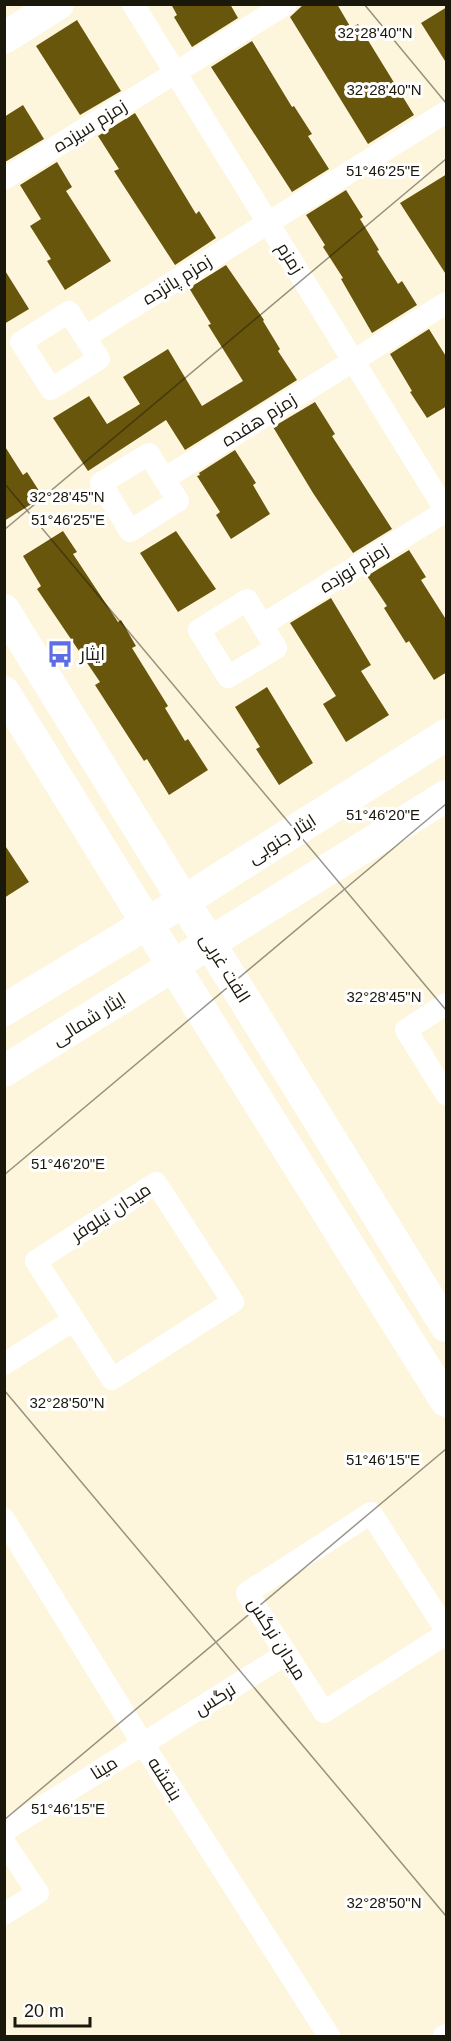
<svg xmlns="http://www.w3.org/2000/svg" width="451" height="2041" font-family="Arial,Cairo,sans-serif">
<rect width="100%" height="100%" fill="#fdf6dd"/>
<g fill="#68560d">
<path d="M 171,4 L 230,4 L 238,18 L 192,47 L 174,17 L 177,15 Z"/>
<path d="M 304,4 L 337,4 L 351,28 L 358,24 L 414,115 L 368,144 L 290,17 Z"/>
<path d="M 447,7 L 447,64 L 421,23 Z"/>
<path d="M 77,20 L 121,91 L 80,115 L 36,46 Z"/>
<path d="M 252,41 L 292,107 L 294,106 L 312,134 L 308,136 L 329,169 L 292,192 L 211,67 Z"/>
<path d="M 23,105 L 44,139 L 5,162 L 4,117 Z"/>
<path d="M 135,113 L 196,214 L 199,211 L 216,238 L 175,265 L 114,171 L 119,169 L 98,136 Z"/>
<path d="M 57,162 L 72,187 L 66,191 L 111,261 L 65,290 L 47,261 L 51,259 L 30,226 L 41,219 L 20,185 Z"/>
<path d="M 447,174 L 447,276 L 400,203 Z"/>
<path d="M 346,190 L 363,217 L 360,219 L 379,250 L 377,251 L 398,284 L 402,281 L 417,305 L 372,333 L 341,279 L 343,278 L 323,247 L 325,245 L 306,215 Z"/>
<path d="M 226,265 L 264,320 L 263,321 L 280,349 L 278,351 L 297,380 L 185,450 L 166,420 L 88,471 L 53,418 L 89,396 L 107,424 L 140,404 L 123,377 L 168,349 L 202,406 L 243,381 L 208,325 L 211,324 L 189,288 Z"/>
<path d="M 4,269 L 29,309 L 4,324 Z"/>
<path d="M 429,329 L 447,358 L 447,406 L 427,418 L 410,392 L 412,391 L 390,354 Z"/>
<path d="M 315,402 L 335,434 L 332,436 L 392,529 L 353,553 L 313,493 L 273,427 Z"/>
<path d="M 4,445 L 23,475 L 27,472 L 43,497 L 4,521 Z"/>
<path d="M 235,450 L 256,483 L 253,485 L 270,514 L 231,539 L 216,515 L 220,512 L 197,476 L 200,475 L 199,473 Z"/>
<path d="M 63,531 L 77,552 L 73,554 L 118,622 L 121,620 L 136,646 L 132,648 L 168,706 L 165,708 L 185,741 L 188,739 L 208,770 L 169,795 L 147,759 L 144,761 L 95,685 L 100,682 L 37,589 L 41,586 L 23,556 Z"/>
<path d="M 176,531 L 216,589 L 178,612 L 140,553 Z"/>
<path d="M 409,550 L 426,577 L 421,580 L 447,621 L 447,672 L 434,680 L 409,641 L 406,643 L 384,608 L 387,606 L 367,576 Z"/>
<path d="M 331,598 L 371,665 L 361,671 L 389,715 L 346,742 L 323,704 L 336,696 L 290,623 Z"/>
<path d="M 267,687 L 313,763 L 279,785 L 256,749 L 260,747 L 235,707 Z"/>
<path d="M 4,844 L 29,882 L 4,898 Z"/>
</g>
<g fill="none" stroke-linecap="round" stroke-linejoin="round">
<g stroke="#fff" stroke-width="22">
<path d="M 133,4 L 446,511"/>
<path d="M 4,179 L 286,4"/>
<path d="M 69,312 L 99,359 L 51,389 L 21,342 Z"/>
<path d="M 85,337 L 446,112"/>
<path d="M 149,454 L 178,501 L 130,531 L 101,483 Z"/>
<path d="M 164,479 L 446,303"/>
<path d="M 247,600 L 276,648 L 228,677 L 199,630 Z"/>
<path d="M 262,625 L 446,511"/>
<path d="M 446,1004 L 406,1030 L 446,1094"/>
<path d="M 156,1183 L 233,1302 L 112,1379 L 36,1261 Z"/>
<path d="M 4,1364 L 74,1320"/>
<path d="M 4,1519 L 143,1744 L 329,2036"/>
<path d="M 446,1630 L 371,1513 L 247,1593 L 324,1712 L 446,1634"/>
<path d="M 4,1831 L 286,1654"/>
<path d="M 4,1842 L 38,1893 L 4,1914"/>
<path d="M 444,2036 L 446,2035"/>
</g>
<g stroke="#fff" stroke-width="32">
<path d="M 4,38 L 58,4"/>
<path d="M 4,610 L 446,1326"/>
<path d="M 4,692 L 174,967 L 446,1401"/>
<path d="M 4,1010 L 184,901 L 446,735"/>
<path d="M 4,1071 L 446,796"/>
</g>
</g>
<path fill="none" stroke="#1a170b" stroke-width="1.5" stroke-opacity="0.45" d="M 364,4 L 446,103M 4,483 L 446,1010M 4,530 L 446,159M 4,1175 L 446,804M 4,1390 L 446,1916M 4,1820 L 446,1449"/>
<defs>
<symbol id="bus-bare" viewBox="-9 -9 18 18"><path d="M-5-6H5V4H4V6H2V4H-2V6H-4V4H-5ZM-3.5-4V0h7V-4ZM-3.5 1.2v1.5H-2V1.2ZM2 1.2v1.5H3.5V1.2Z" fill="#5e6de5" stroke="#fff" stroke-width="2.5" paint-order="stroke"/></symbol>
</defs>
<g fill-rule="evenodd">
<use href="#bus-bare" x="41" y="635" width="38" height="38"/>
</g>
<g text-anchor="middle" dominant-baseline="central" stroke-width="6" stroke-linejoin="round" paint-order="stroke">
<g font-size="18" fill="#1a170b" stroke="#fff">
<text transform="translate(90 126) rotate(-32)">زمزم سیزده</text>
<text transform="translate(290 258) rotate(58)">زمزم</text>
<text transform="translate(177 280) rotate(-32)">زمزم پانزده</text>
<text transform="translate(259 420) rotate(-32)">زمزم هفده</text>
<text transform="translate(354 568) rotate(-32)">زمزم نوزده</text>
<text transform="translate(282 839) rotate(-32)">ایثار جنوبی</text>
<text transform="translate(225 968) rotate(58)">الفت غربی</text>
<text transform="translate(89 1019) rotate(-32)">ایثار شمالی</text>
<text transform="translate(111 1212) rotate(-33)">میدان نیلوفر</text>
<text transform="translate(277 1639) rotate(58)">میدان نرگس</text>
<text transform="translate(215 1699) rotate(-32)">نرگس</text>
<text transform="translate(104 1768) rotate(-32)">مینا</text>
<text transform="translate(165 1779) rotate(58)">بنفشه</text>
</g>
<g font-size="18" fill="#1a170b" stroke="#fff" text-anchor="start">
<text x="80" y="654">ایثار</text>
</g>
</g>
<g font-size="15" text-anchor="middle" fill="#1a170b" stroke="#fff" stroke-width="6" stroke-linejoin="round" paint-order="stroke">
<text x="375" y="38">32°28'40"N</text>
<text x="384" y="95">32°28'40"N</text>
<text x="383" y="176">51°46'25"E</text>
<text x="67" y="502">32°28'45"N</text>
<text x="68" y="525">51°46'25"E</text>
<text x="383" y="820">51°46'20"E</text>
<text x="384" y="1002">32°28'45"N</text>
<text x="68" y="1169">51°46'20"E</text>
<text x="67" y="1408">32°28'50"N</text>
<text x="383" y="1465">51°46'15"E</text>
<text x="68" y="1814">51°46'15"E</text>
<text x="384" y="1908">32°28'50"N</text>
</g>
<rect width="451" height="2041" fill="none" stroke="#1a170b" stroke-width="12"/>
<path d="M15 2017v9h75v-9" fill="none" stroke="#1a170b" stroke-width="3"/>
<text x="24" y="2017" font-size="18" fill="#1a170b" stroke="#ffffff" stroke-width="4.5" paint-order="stroke">20 m</text>
</svg>
